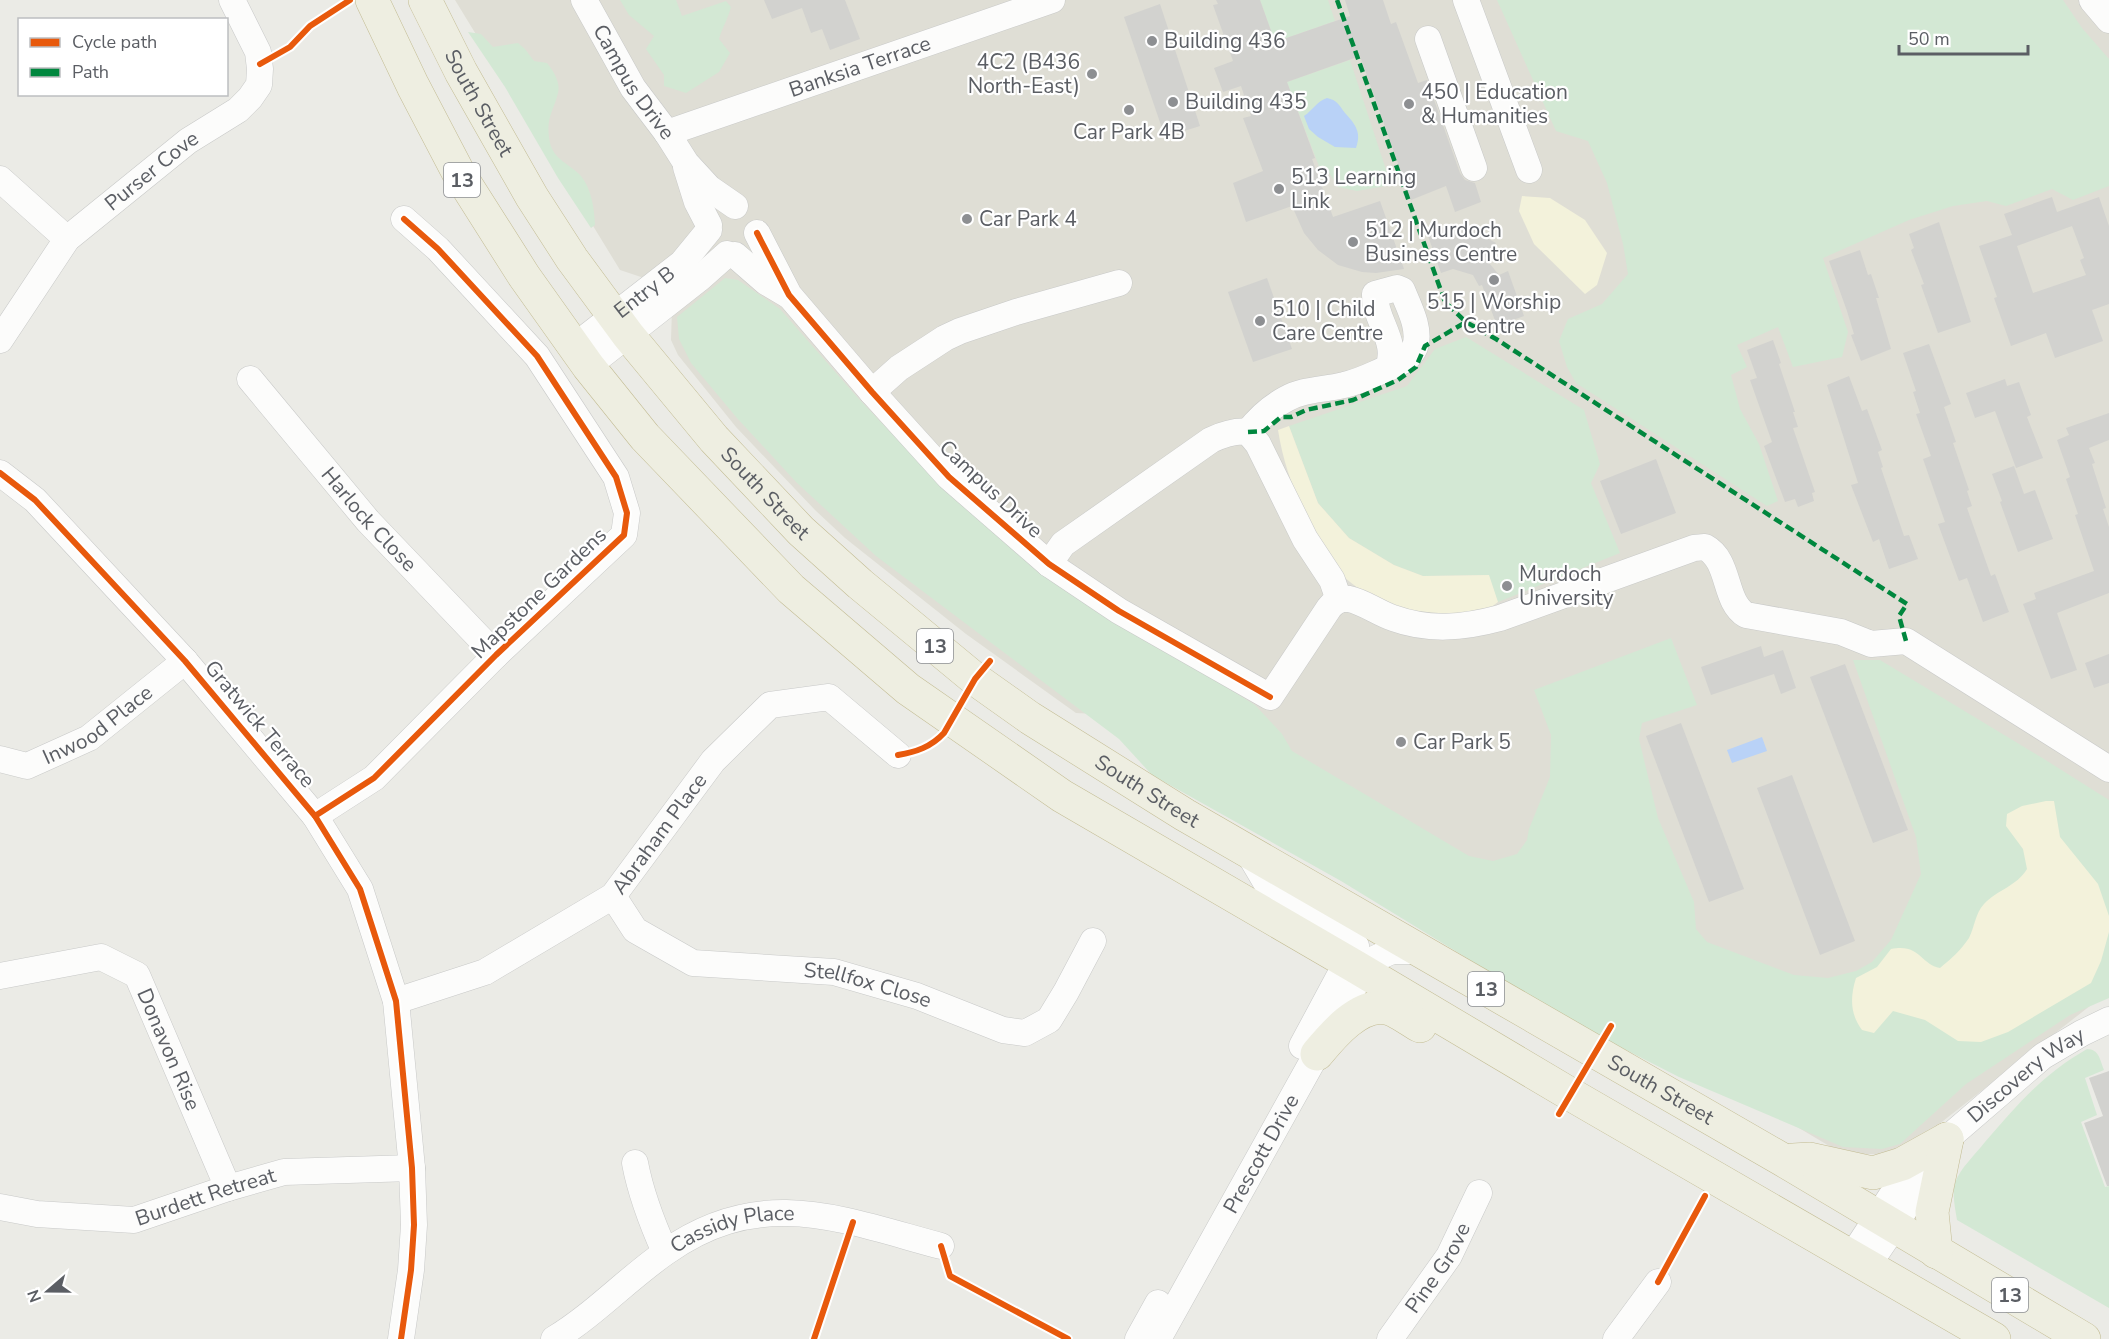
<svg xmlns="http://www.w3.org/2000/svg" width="2109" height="1339" font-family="'Nunito Sans',sans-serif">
<rect width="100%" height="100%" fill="#ebebe6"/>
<path fill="#dfded5" d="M 455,0 L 2109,0 L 2109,991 L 1897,1157 L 1872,1154 L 1853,1155 L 1836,1150 L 1720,1081 L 1133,716 L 1076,713 L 966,634 L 845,538 L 815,510 L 736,427 L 678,355 L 671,340 L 672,309 L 650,280 L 620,270 Z"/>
<g fill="#d3e8d4">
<path d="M 620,0 L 676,0 L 682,16 L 726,1 L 731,7 C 728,19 722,28 719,39 L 730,53 L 719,72 L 686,93 L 664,86 L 664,75 L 646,49 L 654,36 L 629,15 Z"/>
<path d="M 1260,0 L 1328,0 L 1335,21 L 1275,42 Z"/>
<path d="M 1497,0 L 2063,0 L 2082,28 L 2109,59 L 2109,186 L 2073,200 L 2052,189 L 2006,206 L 1987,201 L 1953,206 L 1909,220 L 1823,258 L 1848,332 L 1842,357 L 1793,367 L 1778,327 L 1737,345 L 1747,367 L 1731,375 L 1740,409 L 1759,444 L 1778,501 L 1767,506 L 1576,383 L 1567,367 L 1559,341 L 1568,319 L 1602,304 L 1628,274 L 1623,244 L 1607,183 L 1588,141 L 1556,131 Z"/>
<path d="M 468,32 L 481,34 L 493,47 L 518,43 L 525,49 L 534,61 L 547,63 C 553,70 561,83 558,93 C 553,113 545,118 550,143 C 554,160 570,164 581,176 C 592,190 594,208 595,225 L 591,228 L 558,178 L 505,87 Z"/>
<path d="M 1350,60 L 1391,185 L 1357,191 L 1338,187 L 1328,171 L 1320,169 L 1287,82 Z"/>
<path d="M 725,278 L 738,280 L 780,309 L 858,398 L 944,489 L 1045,574 L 1255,705 L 1282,734 L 1292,751 L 1469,856 L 1493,861 L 1517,854 L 1527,840 L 1529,829 L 1550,777 L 1551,735 L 1534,690 L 1671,638 L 1697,705 L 1642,723 L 1639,739 L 1658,818 L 1694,902 L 1696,929 L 1707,942 L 1794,975 L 1828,978 L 1856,971 L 1872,962 L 1891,940 L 1921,874 L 1916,837 L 1853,660 L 1880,660 L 2044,759 L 2109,800 L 2109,998 L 2070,1015 L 1966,1084 L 1900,1144 L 1882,1149 L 1843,1147 L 1679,1077 L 1573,1023 L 1341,881 L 1152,775 L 1119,739 L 876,556 L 796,482 L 737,418 L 691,363 L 679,339 L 677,317 Z"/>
<path d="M 1466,337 L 1584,410 L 1600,464 L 1591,483 L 1620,553 L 1498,602 L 1488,575 L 1423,576 L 1394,565 L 1349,538 L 1318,503 L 1289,426 L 1407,386 L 1435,349 Z"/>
<path d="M 2087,1049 C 2099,1049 2100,1060 2104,1070 L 2085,1078 L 2097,1115 L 2081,1122 L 2105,1187 L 2109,1186 L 2109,1308 L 1957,1220 C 1955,1208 1952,1194 1955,1183 C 1960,1168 1976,1154 1985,1142 C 2019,1103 2042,1075 2087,1049 Z"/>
</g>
<g fill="#f3f2db">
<path d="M 1522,196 L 1550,198 L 1585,220 L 1607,253 L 1597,285 L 1585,294 L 1534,244 L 1519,211 Z"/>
<path d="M 1289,426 L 1318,503 L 1349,538 L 1394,565 L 1423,576 L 1489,575 L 1498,602 C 1480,617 1457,618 1433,615 C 1395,612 1355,593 1330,562 C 1324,553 1320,542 1315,533 C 1297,500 1284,468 1278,430 Z"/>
<path d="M 2046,801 L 2054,801 L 2060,837 L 2098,884 L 2109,916 L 2109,932 L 2101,961 L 2091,983 L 2008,1032 L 1981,1042 L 1958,1041 L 1925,1020 L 1893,1011 L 1874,1033 L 1862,1030 C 1850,1014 1850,997 1856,978 L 1877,967 L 1891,949 C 1920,943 1920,964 1940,968 C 1951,959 1961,950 1969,938 C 1975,926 1975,914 1984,904 C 1997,890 2017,886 2027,869 L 2023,849 L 2006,826 L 2007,814 L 2022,806 Z"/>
</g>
<g fill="#b9d2f7">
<path d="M 1327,98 C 1337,100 1339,105 1345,113 C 1355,124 1362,132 1356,148 L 1335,147 L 1318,137 L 1309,129 L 1304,116 C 1313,110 1317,101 1327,98 Z"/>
<path d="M 1762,737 L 1767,751 L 1732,763 L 1727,750 Z"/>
</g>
<g fill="#d2d2cf" fill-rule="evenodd">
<path d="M 764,0 L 845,0 L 860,39 L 830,50 L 822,29 L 811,33 L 802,8 L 772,19 Z"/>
<path d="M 1216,0 L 1260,0 L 1275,42 L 1350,16 L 1345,0 L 1383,0 L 1391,24 L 1396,22 L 1418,83 L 1427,80 L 1460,173 L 1465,180 L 1475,183 L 1481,202 L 1455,212 L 1446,186 L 1411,200 L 1360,56 L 1287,82 L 1315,158 L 1312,159 L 1333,217 L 1380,201 L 1404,269 L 1376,273 L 1362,272 L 1338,265 L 1318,250 L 1304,233 L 1292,206 L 1246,222 L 1233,183 L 1263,171 L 1243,118 L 1251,116 L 1241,86 L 1223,92 L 1214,68 L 1233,61 L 1213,5 L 1218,4 Z"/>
<path d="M 1160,4 L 1200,126 L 1165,137 L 1124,17 Z"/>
<path d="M 2052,197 L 2057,212 L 2099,197 L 2109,226 L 2109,304 L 2092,310 L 2103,341 L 2055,358 L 2046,333 L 2011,346 L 1994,298 L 1997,297 L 1979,246 L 2012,235 L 2004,214 ZM 2072,226 L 2084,258 L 2080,260 L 2086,275 L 2033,293 L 2017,246 Z"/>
<path d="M 1939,222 L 1971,322 L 1938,333 L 1921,285 L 1924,284 L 1911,250 L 1914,248 L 1909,234 Z"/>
<path d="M 1450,225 L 1479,230 L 1479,234 L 1496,243 L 1485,258 L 1499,275 L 1508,271 L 1524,316 L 1497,326 L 1482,285 L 1479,286 L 1473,275 L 1453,269 L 1441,273 L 1427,233 Z"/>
<path d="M 1860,250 L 1868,275 L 1871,274 L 1879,298 L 1876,298 L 1891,349 L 1861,361 L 1851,335 L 1854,334 L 1847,311 L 1829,261 Z"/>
<path d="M 1267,278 L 1292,349 L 1253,362 L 1228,292 Z"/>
<path d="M 1773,340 L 1781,363 L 1779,364 L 1795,412 L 1793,412 L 1798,427 L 1793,428 L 1815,492 L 1812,493 L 1814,501 L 1798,507 L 1795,499 L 1785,502 L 1764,446 L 1772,442 L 1750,380 L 1757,378 L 1747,350 Z"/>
<path d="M 1929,344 L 1951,404 L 1944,407 L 1956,442 L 1953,443 L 1969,490 L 1967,491 L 1972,506 L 1967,508 L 1991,576 L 1995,574 L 2009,612 L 1983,622 L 1967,578 L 1959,581 L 1938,524 L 1945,522 L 1923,459 L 1931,456 L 1916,414 L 1920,413 L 1913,392 L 1916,391 L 1903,353 Z"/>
<path d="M 1849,376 L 1862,411 L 1867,409 L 1882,450 L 1878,452 L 1883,467 L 1881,468 L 1904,536 L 1909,535 L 1918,559 L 1889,569 L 1879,539 L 1873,542 L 1851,485 L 1858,483 L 1827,385 Z"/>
<path d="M 2005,379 L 2007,386 L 2019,382 L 2031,415 L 2027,417 L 2043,458 L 2016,468 L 1995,411 L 1975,418 L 1966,393 Z"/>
<path d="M 2109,413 L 2109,440 L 2089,448 L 2095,463 L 2092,464 L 2106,508 L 2103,509 L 2109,527 L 2109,593 L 2057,613 L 2077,670 L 2051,679 L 2023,604 L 2036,599 L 2034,593 L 2094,571 L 2075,515 L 2078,514 L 2066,479 L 2070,477 L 2057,440 L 2069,435 L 2066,428 Z"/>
<path d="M 1656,459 L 1676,513 L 1621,534 L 1600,481 Z"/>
<path d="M 2014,466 L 2024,494 L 2035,490 L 2053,539 L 2018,552 L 2000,502 L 2002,501 L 1992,474 Z"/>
<path d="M 1761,646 L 1764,657 L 1783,650 L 1796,688 L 1781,694 L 1774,674 L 1711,695 L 1701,667 Z"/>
<path d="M 2109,654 L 2109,683 L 2094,688 L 2085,663 Z"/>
<path d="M 1845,664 L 1908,830 L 1873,843 L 1810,677 Z"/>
<path d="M 1681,723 L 1744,889 L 1709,902 L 1646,736 Z"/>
<path d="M 1792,775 L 1855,941 L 1820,955 L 1757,788 Z"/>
<path d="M 2109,1071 L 2109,1186 L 2107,1186 L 2084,1123 L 2103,1116 L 2089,1078 Z"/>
</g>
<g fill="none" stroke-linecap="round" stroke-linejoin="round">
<defs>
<g id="minor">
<path id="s1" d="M 584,0 L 633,88 L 667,133 L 686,163 L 709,188 L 735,206"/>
<path d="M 1466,0 L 1529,170"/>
<path d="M 2092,0 L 2109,20"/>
<path d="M 1428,39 L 1474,168"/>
<path id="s2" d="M 667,133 L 1052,0"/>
<path d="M 686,167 L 697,202 L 709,225"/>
<path d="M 0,179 L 67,239"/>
<path d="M 757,233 L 789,295 L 872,392 L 949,477 L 1049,564 L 1119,611 L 1270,697 L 1329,608 C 1334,602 1341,598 1349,599 C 1364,602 1378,613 1393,618 C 1429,631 1463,628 1500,618 L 1694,548 L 1705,547 C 1731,561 1723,601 1746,615 L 1841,632 L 1871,644 L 1906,641 L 2109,769"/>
<path d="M 735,255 L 766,282 L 788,295"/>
<path id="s3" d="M 0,340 L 67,239 L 188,141 L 238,110 L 250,98 L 259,85 L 260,69 L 258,52 L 232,0"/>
<path id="s4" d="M 575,346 L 682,263 L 709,230"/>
<path d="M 588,366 L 700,278 L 727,254"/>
<path id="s5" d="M 250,379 L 368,521 L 496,655"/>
<path d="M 872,392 L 899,368 L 945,338 L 960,331 L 1016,312 L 1119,283"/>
<path d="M 1248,432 C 1258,419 1271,407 1286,399 C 1303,389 1324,390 1344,385 C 1359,382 1372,375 1386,369 C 1398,363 1409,361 1415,347 C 1421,329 1409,307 1402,290 L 1397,288 L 1375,294 C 1374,320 1399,342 1388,367"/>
<path d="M 0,473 L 35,500 L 185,661 L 315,816 L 360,889 L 396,1001 L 412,1168 L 414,1225 L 411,1270 L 401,1339"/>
<path d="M 1049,564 L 1063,544 L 1211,440 C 1222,435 1235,430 1248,432 L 1258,444 L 1305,539 L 1332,580 L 1339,600"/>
<path id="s6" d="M 0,759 L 27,766 L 89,738 L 185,661"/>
<path d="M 315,816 L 374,778 L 496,655 L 624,535 L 627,513 L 616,477 L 537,356 L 438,249 L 404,219"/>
<path id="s7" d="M 613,896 L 635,930 L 693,963 L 834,972 L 917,996 L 1003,1030 L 1025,1033 L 1049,1020 L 1066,992 L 1093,941"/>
<path id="s8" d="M 0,976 L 101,957 L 137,975 L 228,1188"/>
<path id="s9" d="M 396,1001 L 485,972 L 613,896 L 713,761 L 770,705 L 829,697 L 898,755"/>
<path d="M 1302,1046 L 1339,977 L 1356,967 L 1392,951 L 1419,951"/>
<path d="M 635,1163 C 641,1195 652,1223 665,1252"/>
<path id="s10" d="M 0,1207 L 37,1214 L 134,1220 L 228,1188 L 284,1172 L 412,1168"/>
<path id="s11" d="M 1852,1256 L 1905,1175 L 2043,1056 L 2082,1033 L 2109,1020"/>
<path d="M 1868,1265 L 1894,1227 L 1936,1158"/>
<path id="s12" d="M 554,1339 C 594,1315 627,1279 666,1252 C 761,1185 840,1219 941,1246"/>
<path d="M 1138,1339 L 1158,1303"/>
<path id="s13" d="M 1158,1339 L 1355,985 L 1356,946 L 1345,934 L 1325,918 L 1268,886 L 1248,852"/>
<path id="s14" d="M 1390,1339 L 1449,1256 L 1479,1193"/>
<path d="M 1616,1339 L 1658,1282"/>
</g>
<g id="highway">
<path d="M 372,0 L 413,86 L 458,172 L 524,276 L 588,366 L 645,437 L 791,589 L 908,689 L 1062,796 L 1356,967 L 1570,1094 L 1994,1339"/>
<path id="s15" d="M 425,0 L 461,72 L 532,197 L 572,259 L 628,335 L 714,439 L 801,531 L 860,584 L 975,679 L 1030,718 L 1185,815 L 1783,1160 L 2084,1339"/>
<path d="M 1317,1054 C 1332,1036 1359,1003 1386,1008 C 1395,1009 1411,1021 1420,1026"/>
<path d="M 1793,1160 L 1810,1159 L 1873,1173 L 1902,1164 L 1947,1139"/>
<path d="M 1936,1252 L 1932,1212 L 1947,1139"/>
</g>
</defs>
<use href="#minor" stroke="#c8c9c8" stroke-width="27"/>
<use href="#highway" stroke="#c3bc93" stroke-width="34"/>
<use href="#minor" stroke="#fcfcfb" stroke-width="26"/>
<use href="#highway" stroke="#eeeee1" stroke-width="33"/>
<g stroke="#00873e" stroke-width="4.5" stroke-dasharray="9 4.5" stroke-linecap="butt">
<path d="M 1337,0 L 1445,302 L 1466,322 L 1496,339 L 1907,604 L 1899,616 L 1906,641"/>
<path d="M 1248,432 L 1264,431 L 1281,417 L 1291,417 L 1306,410 L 1353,400 L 1398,380 L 1416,367 L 1425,346 L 1466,322"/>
</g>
<defs>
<g id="cycleway">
<path d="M 260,64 L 290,47 L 310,26 L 350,0"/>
<path d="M 757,233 L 789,295 L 872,392 L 949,477 L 1049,564 L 1119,611 L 1270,697"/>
<path d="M 0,473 L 35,500 L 185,661 L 315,816 L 360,889 L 396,1001 L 412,1168 L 414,1225 L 411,1270 L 401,1339"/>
<path d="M 898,755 C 916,752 931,747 944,733 L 975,679 L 990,661"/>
<path d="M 315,816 L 374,778 L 496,655 L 624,535 L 627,513 L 616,477 L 537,356 L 438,249 L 404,219"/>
<path d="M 1559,1114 L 1611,1026"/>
<path d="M 941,1246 L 950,1276 L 1068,1339"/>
<path d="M 1658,1282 L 1705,1196"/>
<path d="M 814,1339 L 853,1222"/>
</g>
</defs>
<use href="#cycleway" stroke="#fff" stroke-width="10"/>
<use href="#cycleway" stroke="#e8590c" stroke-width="6"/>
</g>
<g fill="#8d8f92" stroke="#fff" stroke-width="2">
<circle cx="1152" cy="41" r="6"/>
<circle cx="1092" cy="74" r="6"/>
<circle cx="1173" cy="102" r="6"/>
<circle cx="1409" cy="104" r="6"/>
<circle cx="1129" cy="110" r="6"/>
<circle cx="1279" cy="189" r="6"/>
<circle cx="967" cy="219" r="6"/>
<circle cx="1353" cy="242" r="6"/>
<circle cx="1494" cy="280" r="6"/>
<circle cx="1260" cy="321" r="6"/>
<circle cx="1507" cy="586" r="6"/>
<circle cx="1401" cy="742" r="6"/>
</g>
<g text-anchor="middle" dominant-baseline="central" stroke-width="4.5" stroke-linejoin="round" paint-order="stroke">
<g fill="#fff" stroke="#8c8e92" stroke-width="1.5">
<rect x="444" y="163" width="36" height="34" rx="4.5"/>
<rect x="917" y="629" width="36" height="34" rx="4.5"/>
<rect x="1468" y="972" width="36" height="34" rx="4.5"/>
<rect x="1992" y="1278" width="36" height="34" rx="4.5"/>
</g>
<g font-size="20" font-weight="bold" fill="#5b5e64">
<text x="462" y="180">13</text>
<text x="935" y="646">13</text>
<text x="1486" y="989">13</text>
<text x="2010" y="1295">13</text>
</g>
<g font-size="21" fill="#5b5e64" stroke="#fff" text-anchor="start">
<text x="1164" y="41">Building 436</text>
<text x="1080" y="62" text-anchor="end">4C2 (B436<tspan x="1080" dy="24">North-East)</tspan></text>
<text x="1421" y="92">450 | Education<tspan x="1421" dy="24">&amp; Humanities</tspan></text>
<text x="1185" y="102">Building 435</text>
<text x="1129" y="132" text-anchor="middle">Car Park 4B</text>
<text x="1291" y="177">513 Learning<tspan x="1291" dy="24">Link</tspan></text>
<text x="979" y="219">Car Park 4</text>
<text x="1365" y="230">512 | Murdoch<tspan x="1365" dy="24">Business Centre</tspan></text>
<text x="1494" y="302" text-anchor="middle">515 | Worship<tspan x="1494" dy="24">Centre</tspan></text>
<text x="1272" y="309">510 | Child<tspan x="1272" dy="24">Care Centre</tspan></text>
<text x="1519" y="574">Murdoch<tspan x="1519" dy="24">University</tspan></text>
<text x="1413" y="742">Car Park 5</text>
</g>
<g font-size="21" fill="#5b5e64" stroke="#fff">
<text stroke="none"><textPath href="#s2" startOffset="204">Banksia Terrace</textPath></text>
<text stroke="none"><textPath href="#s1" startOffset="96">Campus Drive</textPath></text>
<text stroke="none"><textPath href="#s15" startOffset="116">South Street</textPath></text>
<text stroke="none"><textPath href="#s3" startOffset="230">Purser Cove</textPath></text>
<text stroke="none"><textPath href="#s4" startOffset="88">Entry B</textPath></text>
<text transform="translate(991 489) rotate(43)">Campus Drive</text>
<text stroke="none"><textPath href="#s15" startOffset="602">South Street</textPath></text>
<text stroke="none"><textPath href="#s5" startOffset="184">Harlock Close</textPath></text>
<text transform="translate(539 593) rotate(-44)">Mapstone Gardens</text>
<text stroke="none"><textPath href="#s6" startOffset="110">Inwood Place</textPath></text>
<text transform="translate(260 724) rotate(50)">Gratwick Terrace</text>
<text stroke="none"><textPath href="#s15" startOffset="1088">South Street</textPath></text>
<text stroke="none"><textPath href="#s9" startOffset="320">Abraham Place</textPath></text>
<text stroke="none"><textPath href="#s7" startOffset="284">Stellfox Close</textPath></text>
<text stroke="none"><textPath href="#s8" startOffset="224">Donavon Rise</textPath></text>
<text stroke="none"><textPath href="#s11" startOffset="254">Discovery Way</textPath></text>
<text stroke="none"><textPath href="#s15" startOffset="1682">South Street</textPath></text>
<text stroke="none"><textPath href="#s13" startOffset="212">Prescott Drive</textPath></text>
<text stroke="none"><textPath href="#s10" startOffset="210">Burdett Retreat</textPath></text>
<text stroke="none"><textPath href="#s12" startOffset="214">Cassidy Place</textPath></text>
<text stroke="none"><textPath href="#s14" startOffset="86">Pine Grove</textPath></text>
</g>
</g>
<rect x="18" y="18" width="210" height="78" fill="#ffffff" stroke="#bdbfc1" stroke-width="1.5"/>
<rect x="30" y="38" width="30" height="9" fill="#e8590c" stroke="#bdbfc1" stroke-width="1.5"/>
<text x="72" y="48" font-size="18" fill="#5b5e64">Cycle path</text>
<rect x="30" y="68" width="30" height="9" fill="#00873e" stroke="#bdbfc1" stroke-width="1.5"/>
<text x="72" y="78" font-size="18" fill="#5b5e64">Path</text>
<g transform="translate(48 1291) rotate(250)" stroke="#ffffff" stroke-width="4.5" paint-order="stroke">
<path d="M0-4.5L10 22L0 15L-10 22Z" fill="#5b5e64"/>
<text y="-9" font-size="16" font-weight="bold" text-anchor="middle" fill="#5b5e64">N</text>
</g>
<path d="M1899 45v9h129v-9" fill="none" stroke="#5b5e64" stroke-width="3"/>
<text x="1908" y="45" font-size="18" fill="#5b5e64" stroke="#ffffff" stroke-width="4.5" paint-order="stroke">50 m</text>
</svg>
